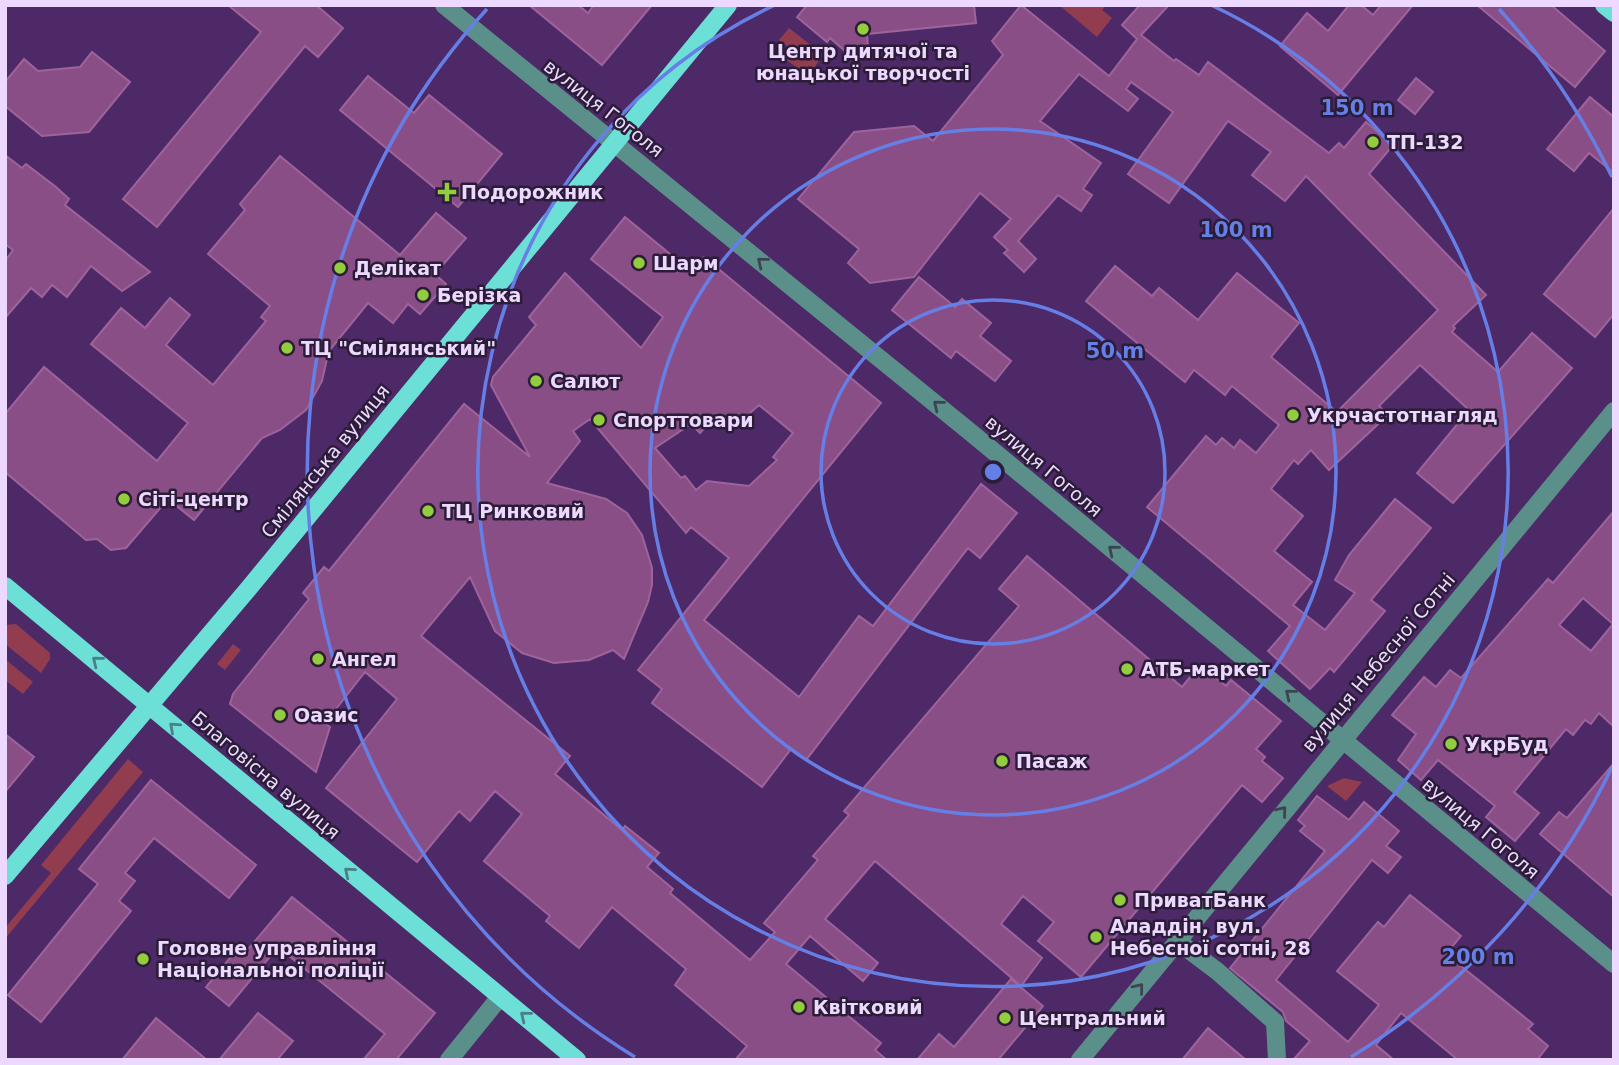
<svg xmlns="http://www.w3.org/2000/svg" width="1619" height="1065" font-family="'DejaVu Sans',sans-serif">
<rect width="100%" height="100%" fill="#4d2967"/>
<g fill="#913c4f">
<path d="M 1059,5 L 1106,5 L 1102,10 L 1112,18 L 1097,37 Z"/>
<path d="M 789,28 L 826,57 L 821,57 L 807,80 L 797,82 L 789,76 L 796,67 L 784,58 L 791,49 L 779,40 Z"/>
<path d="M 16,624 L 50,653 L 50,659 L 41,673 L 5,644 L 5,625 Z"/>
<path d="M 233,644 L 241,650 L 225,670 L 217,664 Z"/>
<path d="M 5,659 L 33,682 L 23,694 L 5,680 Z"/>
<path d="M 128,759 L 143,772 L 5,939 L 5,928 L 51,873 L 41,865 Z"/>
<path d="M 1344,778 L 1362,782 L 1346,801 L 1327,786 Z"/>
</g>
<g fill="#894e86" stroke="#9f639c" stroke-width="2" fill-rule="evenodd">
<path d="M 228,5 L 316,5 L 343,28 L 318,57 L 305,46 L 157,227 L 123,199 L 261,32 Z"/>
<path d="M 529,5 L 578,5 L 588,13 L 594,5 L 652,5 L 602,65 Z"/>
<path d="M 807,5 L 974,5 L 976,23 L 867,34 L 868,49 L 845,51 L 830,38 L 827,42 L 797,17 Z"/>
<path d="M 1021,5 L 1109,76 L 1137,39 L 1122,25 L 1140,5 L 1169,5 L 1141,35 L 1174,61 L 1176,59 L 1199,75 L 1208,62 L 1329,153 L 1339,143 L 1344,148 L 1366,122 L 1393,145 L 1369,174 L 1486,295 L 1453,326 L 1455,328 L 1452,332 L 1498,372 L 1532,333 L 1572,368 L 1453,503 L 1417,473 L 1469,410 L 1420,365 L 1379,406 L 1388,415 L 1329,470 L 1311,450 L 1298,464 L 1294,460 L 1271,489 L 1303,516 L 1274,551 L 1312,582 L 1293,605 L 1325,630 L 1355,593 L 1335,580 L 1349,555 L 1395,499 L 1431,528 L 1371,600 L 1385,611 L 1334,672 L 1330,668 L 1310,689 L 1268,651 L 1290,626 L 1147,507 L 1206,436 L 1216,445 L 1222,438 L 1234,448 L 1240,440 L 1256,453 L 1279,425 L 1232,386 L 1225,395 L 1194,370 L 1185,382 L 1086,301 L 1115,266 L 1152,296 L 1159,288 L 1198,320 L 1237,273 L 1299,323 L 1271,357 L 1337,412 L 1438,310 L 1306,176 L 1285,201 L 1252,175 L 1271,152 L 1228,121 L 1169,203 L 1128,174 L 1173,112 L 1131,82 L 1126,89 L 1138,99 L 1128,111 L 1079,74 L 1040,121 L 1101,163 L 1083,189 L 1092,195 L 1081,211 L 1058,195 L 1018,241 L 1036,259 L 1024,272 L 1004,253 L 1008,250 L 994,237 L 1011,219 L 980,193 L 914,277 L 870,283 L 848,263 L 859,249 L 798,199 L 854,132 L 914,126 L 933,141 L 1003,55 L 992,41 Z"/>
<path d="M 1349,5 L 1361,5 L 1373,15 L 1381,5 L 1413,5 L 1338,95 L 1280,46 L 1307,13 L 1328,31 Z"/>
<path d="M 1477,5 L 1551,5 L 1605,51 L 1575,87 Z"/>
<path d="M 92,52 L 130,82 L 89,132 L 42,136 L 5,106 L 5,82 L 24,59 L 38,71 L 80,67 Z"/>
<path d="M 368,76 L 414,113 L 429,95 L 502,154 L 458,207 L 340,110 Z"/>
<path d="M 1416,78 L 1433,92 L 1415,114 L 1398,100 Z"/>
<path d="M 1590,97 L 1614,117 L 1614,173 L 1589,153 L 1574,171 L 1547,149 Z"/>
<path d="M 5,155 L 22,168 L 26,164 L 56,187 L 69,199 L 65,205 L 150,272 L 122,291 L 91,266 L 67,297 L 52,285 L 42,297 L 31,288 L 5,318 L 5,261 L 13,250 L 5,244 Z"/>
<path d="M 280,156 L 400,255 L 436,213 L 466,238 L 435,274 L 446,284 L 420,314 L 408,304 L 393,323 L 368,303 L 324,357 L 327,359 L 322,381 L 306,410 L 280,430 L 262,438 L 194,520 L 168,499 L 126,548 L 111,550 L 97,539 L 86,540 L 5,472 L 5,414 L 44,367 L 157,461 L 188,423 L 91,344 L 121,308 L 145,328 L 170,298 L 190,315 L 166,345 L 213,385 L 266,321 L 261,317 L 270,306 L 208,254 L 245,210 L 240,204 Z"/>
<path d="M 1614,208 L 1614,314 L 1595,337 L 1544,294 Z"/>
<path d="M 625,217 L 692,272 L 704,257 L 881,403 L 704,620 L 799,697 L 859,616 L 873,626 L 981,484 L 1017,513 L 980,558 L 968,548 L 806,760 L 791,749 L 762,787 L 652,703 L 662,689 L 638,670 L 729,558 L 691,527 L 686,533 L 590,419 L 573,431 L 580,441 L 547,483 L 606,499 L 627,513 L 642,535 L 652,568 L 652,585 L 648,602 L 624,659 L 613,650 L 589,660 L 554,663 L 522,653 L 495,631 L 470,577 L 421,636 L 570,756 L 555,774 L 622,830 L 625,826 L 659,853 L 647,867 L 673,889 L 670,893 L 750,960 L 775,932 L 764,923 L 818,860 L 813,856 L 849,815 L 844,811 L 1019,606 L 999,589 L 1027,556 L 1182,687 L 1200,665 L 1226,686 L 1231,680 L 1281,721 L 1256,749 L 1265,757 L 1262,761 L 1283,778 L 1262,802 L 1242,785 L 1081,977 L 1038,941 L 1054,922 L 1023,896 L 1001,924 L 1042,958 L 1021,986 L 875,861 L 825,919 L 878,963 L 863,981 L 810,936 L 786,964 L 881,1043 L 875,1050 L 887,1060 L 735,1060 L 747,1046 L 675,985 L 686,969 L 612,907 L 579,948 L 546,921 L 550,916 L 484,861 L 522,814 L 495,791 L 470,821 L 459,811 L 417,862 L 326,788 L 397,699 L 365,672 L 325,723 L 330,727 L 316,772 L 230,704 L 233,694 L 309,599 L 303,593 L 324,567 L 329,571 L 464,404 L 530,457 L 491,385 L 493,377 L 536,325 L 529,317 L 565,273 L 641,348 L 663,317 L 591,259 ZM 759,405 L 793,433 L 773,457 L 777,460 L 749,486 L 707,481 L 696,490 L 685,476 L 681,478 L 655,448 L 691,424 L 700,433 L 717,414 L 732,429 Z"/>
<path d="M 919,277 L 955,307 L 962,299 L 991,323 L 980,336 L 1011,361 L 995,381 L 956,351 L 951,358 L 892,310 Z"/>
<path d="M 1614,511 L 1614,727 L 1599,713 L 1591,724 L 1585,720 L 1573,735 L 1566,729 L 1514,792 L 1539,813 L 1515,841 L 1486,817 L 1495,806 L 1438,760 L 1421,780 L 1398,760 L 1416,734 L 1392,715 L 1424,677 L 1436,687 L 1450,670 L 1461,678 L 1548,579 L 1553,583 ZM 1583,598 L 1613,624 L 1591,651 L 1559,625 Z"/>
<path d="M 5,734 L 34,757 L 5,792 Z"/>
<path d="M 1614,763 L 1614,897 L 1540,834 L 1559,812 L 1567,818 Z"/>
<path d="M 151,780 L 256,865 L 229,898 L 154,838 L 125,873 L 135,881 L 119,901 L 131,911 L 41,1022 L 8,995 L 98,884 L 79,869 Z"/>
<path d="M 1317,796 L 1349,820 L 1364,802 L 1399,831 L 1386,846 L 1401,857 L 1388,873 L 1372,860 L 1276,980 L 1348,1042 L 1379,1005 L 1337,971 L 1378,922 L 1384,927 L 1410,895 L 1461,936 L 1446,954 L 1533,1024 L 1528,1029 L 1548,1046 L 1537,1060 L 1458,1060 L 1401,1013 L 1376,1045 L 1394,1060 L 1293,1060 L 1310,1041 L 1286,1021 L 1283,1012 L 1230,968 L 1325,851 L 1300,831 L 1305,826 L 1298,820 Z"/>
<path d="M 292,897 L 435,1013 L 396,1060 L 363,1060 L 385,1034 L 278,947 L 229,1006 L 206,987 L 238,948 L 245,953 Z"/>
<path d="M 1011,979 L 1043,1006 L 998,1060 L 917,1060 L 939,1034 L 954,1047 Z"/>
<path d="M 258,1013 L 293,1041 L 277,1060 L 219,1060 Z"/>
<path d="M 156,1018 L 207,1060 L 122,1060 Z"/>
<path d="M 1208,1028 L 1246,1060 L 1182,1060 Z"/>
</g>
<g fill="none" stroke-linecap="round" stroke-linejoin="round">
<g stroke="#5b8f8a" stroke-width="18">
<path d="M 444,5 L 969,431 L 1614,964"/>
<path d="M 1177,941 L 1217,971 L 1275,1022 L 1277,1060"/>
<path d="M 449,1060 L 500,997"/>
<path d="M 1080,1060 L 1614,411"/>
</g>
<g stroke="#6ce0d7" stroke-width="18">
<path d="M 1604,5 L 1614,13"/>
<path d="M 5,586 L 577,1060"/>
<path d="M 5,876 L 249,588 L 728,5"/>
</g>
</g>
<defs><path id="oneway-chevron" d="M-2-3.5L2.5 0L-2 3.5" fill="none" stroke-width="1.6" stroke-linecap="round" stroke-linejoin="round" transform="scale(1.75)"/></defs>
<g stroke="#3c4454">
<use href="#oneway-chevron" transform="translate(762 262) rotate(-141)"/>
<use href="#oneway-chevron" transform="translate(938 405) rotate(-141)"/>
<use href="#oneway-chevron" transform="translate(1113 550) rotate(-141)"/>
<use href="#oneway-chevron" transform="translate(1290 694) rotate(-141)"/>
<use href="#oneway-chevron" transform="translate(1282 811) rotate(-51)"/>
<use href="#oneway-chevron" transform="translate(1139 988) rotate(-51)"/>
</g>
<g stroke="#4c7e87">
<use href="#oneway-chevron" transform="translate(97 661) rotate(-141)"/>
<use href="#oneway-chevron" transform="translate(174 727) rotate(-138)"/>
<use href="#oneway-chevron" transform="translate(349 872) rotate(-140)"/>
<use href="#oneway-chevron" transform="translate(525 1016) rotate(-141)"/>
</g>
<g fill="none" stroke="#667fe6" stroke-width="3.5">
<circle cx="993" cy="472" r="172"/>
<circle cx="993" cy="472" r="343"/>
<path d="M1211 5A515 515 0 1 1 775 5"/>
<path d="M1612 767A686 686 0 0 1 1351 1057M635 1057A686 686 0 0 1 487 9M1499 9A686 686 0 0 1 1612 177"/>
</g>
<g fill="#93cc3d" stroke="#2b1c37" stroke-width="2.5">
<circle cx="863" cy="29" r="7"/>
<circle cx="1373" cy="142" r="7"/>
<path d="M443.5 181.5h7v7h7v7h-7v7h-7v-7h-7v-7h7z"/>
<circle cx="639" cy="263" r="7"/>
<circle cx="340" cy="268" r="7"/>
<circle cx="423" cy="295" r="7"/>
<circle cx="287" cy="348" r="7"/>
<circle cx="536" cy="381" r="7"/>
<circle cx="1293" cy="415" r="7"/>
<circle cx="599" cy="420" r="7"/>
<circle cx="124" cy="499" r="7"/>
<circle cx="428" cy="511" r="7"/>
<circle cx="318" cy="659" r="7"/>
<circle cx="1127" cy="669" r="7"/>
<circle cx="280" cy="715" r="7"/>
<circle cx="1451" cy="744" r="7"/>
<circle cx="1002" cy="761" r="7"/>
<circle cx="1120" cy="900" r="7"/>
<circle cx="1096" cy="937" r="7"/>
<circle cx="143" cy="959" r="7"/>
<circle cx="799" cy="1007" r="7"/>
<circle cx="1005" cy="1018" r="7"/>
</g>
<g text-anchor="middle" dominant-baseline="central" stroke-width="5" stroke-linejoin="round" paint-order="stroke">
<g font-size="19" font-weight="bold" fill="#edd9ff" stroke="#2b1c37" text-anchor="start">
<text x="863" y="51" text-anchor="middle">Центр дитячої та<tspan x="863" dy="22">юнацької творчості</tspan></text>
<text x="1387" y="142">ТП-132</text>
<text x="461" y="192">Подорожник</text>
<text x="653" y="263">Шарм</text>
<text x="354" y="268">Делікат</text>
<text x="437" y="295">Берізка</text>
<text x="301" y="348">ТЦ "Смілянський"</text>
<text x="550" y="381">Салют</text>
<text x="1307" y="415">Укрчастотнагляд</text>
<text x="613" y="420">Спорттовари</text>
<text x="138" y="499">Сіті-центр</text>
<text x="442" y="511">ТЦ Ринковий</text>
<text x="332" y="659">Ангел</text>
<text x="1141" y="669">АТБ-маркет</text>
<text x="294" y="715">Оазис</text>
<text x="1465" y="744">УкрБуд</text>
<text x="1016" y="761">Пасаж</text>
<text x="1134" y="900">ПриватБанк</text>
<text x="1110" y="926">Аладдін, вул.<tspan x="1110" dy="22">Небесної сотні, 28</tspan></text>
<text x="157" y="948">Головне управління<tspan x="157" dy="22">Національної поліції</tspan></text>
<text x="813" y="1007">Квітковий</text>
<text x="1019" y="1018">Центральний</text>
</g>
<g font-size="19" fill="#edd9ff" stroke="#2b1c37">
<text transform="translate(604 108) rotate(38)">вулиця Гоголя</text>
<text transform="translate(325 461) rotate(-51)">Смілянська вулиця</text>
<text transform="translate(1044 466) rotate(40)">вулиця Гоголя</text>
<text transform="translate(1378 662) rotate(-50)">вулиця Небесної Сотні</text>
<text transform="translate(266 775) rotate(40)">Благовісна вулиця</text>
<text transform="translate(1481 828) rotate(40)">вулиця Гоголя</text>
</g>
</g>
<circle cx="993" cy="472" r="10" fill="#667fe6" stroke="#2b1c37" stroke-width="3.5"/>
<g font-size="21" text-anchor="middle" font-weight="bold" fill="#667fe6" stroke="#2b1c37" stroke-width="5" stroke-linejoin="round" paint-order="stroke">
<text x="1357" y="115">150 m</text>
<text x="1236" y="237">100 m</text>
<text x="1115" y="358">50 m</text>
<text x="1478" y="964">200 m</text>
</g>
<rect width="1619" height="1065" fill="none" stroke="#edd9ff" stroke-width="14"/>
</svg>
